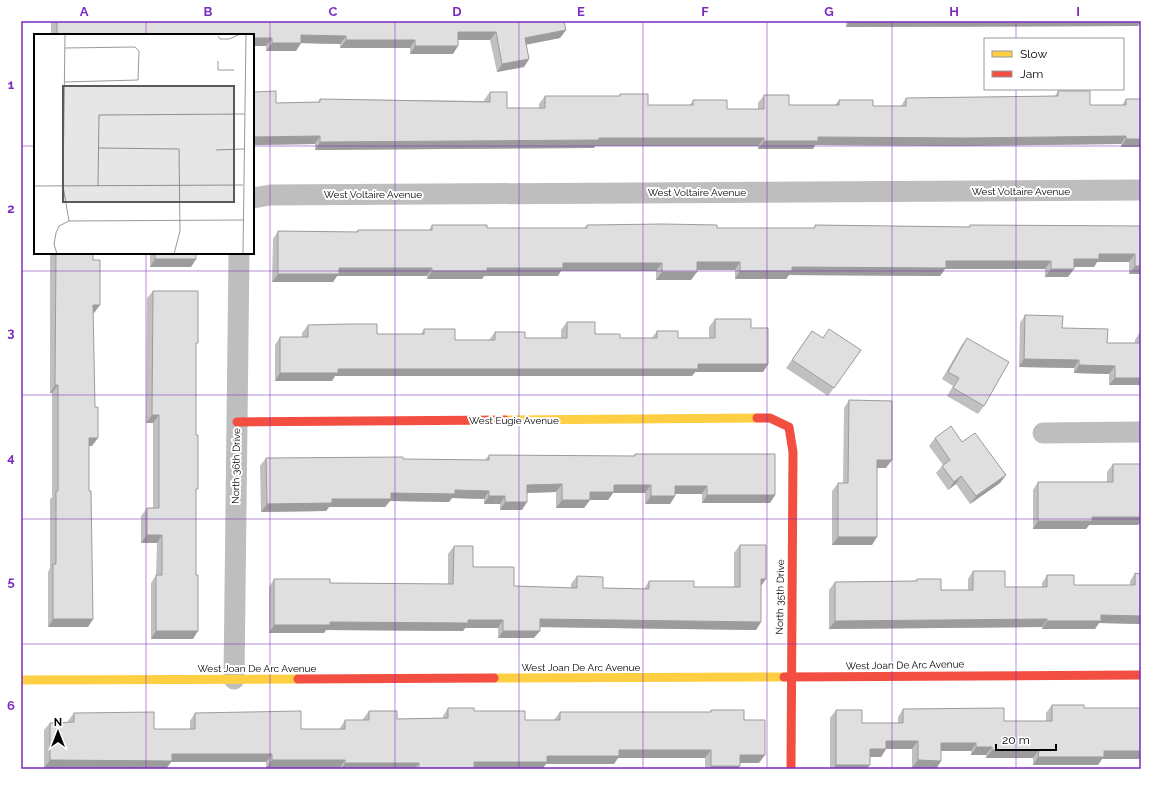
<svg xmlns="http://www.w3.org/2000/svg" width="1162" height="790" font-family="Raleway,sans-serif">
<rect width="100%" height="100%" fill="#fff"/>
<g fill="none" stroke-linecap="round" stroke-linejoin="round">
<g stroke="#bebebe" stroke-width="21">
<path d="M 253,198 L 270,195 L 1141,190"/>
<path d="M 1043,433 L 1141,432"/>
<path d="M 234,679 L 239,253"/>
</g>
<g stroke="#ffcf43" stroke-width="9">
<path d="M 505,420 L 757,418"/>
<path d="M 494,678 L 784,677"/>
<path d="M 21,680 L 298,679"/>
</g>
<g stroke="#f24e42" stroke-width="9">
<path d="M 757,418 L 770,418 L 789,427 L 793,452 L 791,769"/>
<path d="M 237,422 L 505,420"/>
<path d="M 784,677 L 1141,675"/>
<path d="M 298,679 L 494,678"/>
</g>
</g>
<g fill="#c0c0c0">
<path d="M 51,21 L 564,21 L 566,30 L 560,38 L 526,44 L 529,59 L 524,67 L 497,72 L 490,40 L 458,40 L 453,54 L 410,54 L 410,48 L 340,48 L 340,44 L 301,43 L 296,51 L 266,51 L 266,46 L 253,46 L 253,35 L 51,35 Z"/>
<path d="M 846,21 L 1141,21 L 1138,26 L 846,27 Z"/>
<path d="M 1058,91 L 1090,105 L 1122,105 L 1126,99 L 1141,147 L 1121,147 L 1121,144 L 961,146 L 815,145 L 813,149 L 758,149 L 758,146 L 595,146 L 594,148 L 315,150 L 315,144 L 253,145 L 253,92 L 276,103 L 318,102 L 320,99 L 484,101 L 484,100 L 490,92 L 507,108 L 539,108 L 539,104 L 545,96 L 619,96 L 620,94 L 648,105 L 690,105 L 693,100 L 727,109 L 758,109 L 758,103 L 764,95 L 789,105 L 835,105 L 839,100 L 873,106 L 901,106 L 906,98 L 1055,96 Z"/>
<path d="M 432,225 L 487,228 L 584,228 L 587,225 L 717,228 L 814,228 L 815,225 L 969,227 L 970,225 L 1141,226 L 1141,274 L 1129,274 L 1129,262 L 1097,262 L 1094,267 L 1074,267 L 1068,277 L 1045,277 L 1045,269 L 945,269 L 940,276 L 789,275 L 786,279 L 735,279 L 735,270 L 697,270 L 691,280 L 656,280 L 656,271 L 561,271 L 558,276 L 484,276 L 482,279 L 427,279 L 427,276 L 337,276 L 333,282 L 272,282 L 273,239 L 278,231 L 356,232 L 358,230 L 429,230 Z"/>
<path d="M 52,253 L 93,253 L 94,313 L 93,313 L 92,446 L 89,446 L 89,491 L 93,619 L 88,627 L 48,627 L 48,572 L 50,568 L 50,499 L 52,497 L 52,393 L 50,393 L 50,256 Z"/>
<path d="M 150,253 L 196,253 L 196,259 L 191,267 L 150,267 Z"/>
<path d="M 153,291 L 196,346 L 196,492 L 193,639 L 151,639 L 151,583 L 156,575 L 157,543 L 141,543 L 141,516 L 147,508 L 153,508 L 153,423 L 146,423 L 147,298 Z"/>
<path d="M 1025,315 L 1107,343 L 1135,343 L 1135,340 L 1140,332 L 1141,385 L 1109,385 L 1109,374 L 1074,373 L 1074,368 L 1019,367 L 1020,323 Z"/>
<path d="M 715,319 L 751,328 L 768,364 L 763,372 L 695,372 L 692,376 L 335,376 L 332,381 L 275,381 L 275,345 L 280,337 L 302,337 L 302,333 L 308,325 L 377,334 L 421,334 L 424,329 L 455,340 L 489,340 L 495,332 L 525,338 L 561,338 L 561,330 L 567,322 L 595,334 L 620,338 L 652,338 L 657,331 L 678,338 L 709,338 L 709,327 Z"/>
<path d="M 812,331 L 823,338 L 861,350 L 828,396 L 786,368 Z"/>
<path d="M 967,338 L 984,406 L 978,414 L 947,396 L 953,386 L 942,379 L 961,346 Z"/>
<path d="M 849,400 L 886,468 L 877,468 L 872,545 L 832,545 L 832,491 L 838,483 L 843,483 L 844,408 Z"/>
<path d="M 935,438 L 1006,475 L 1000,483 L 970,504 L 956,484 L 948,490 L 936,473 L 943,465 L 929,446 Z"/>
<path d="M 635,454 L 775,495 L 770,503 L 702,503 L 702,494 L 675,494 L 675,496 L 670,504 L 645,504 L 645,493 L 613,493 L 608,500 L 590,500 L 584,508 L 556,508 L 556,492 L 527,493 L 522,510 L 500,510 L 500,504 L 484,504 L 484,499 L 452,498 L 449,502 L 390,501 L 385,507 L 329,507 L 326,511 L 261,512 L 260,466 L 266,458 L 485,460 L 489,455 L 633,456 Z"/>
<path d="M 1113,464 L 1141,464 L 1141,520 L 1138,525 L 1089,525 L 1086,529 L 1033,529 L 1033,490 L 1038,482 L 1107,482 L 1107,472 Z"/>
<path d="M 740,545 L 766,579 L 761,586 L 761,622 L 756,630 L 540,627 L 534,638 L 498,638 L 498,628 L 465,628 L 463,631 L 326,630 L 324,633 L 269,633 L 269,587 L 274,579 L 330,583 L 448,584 L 448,554 L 454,546 L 473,567 L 514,586 L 571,588 L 571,584 L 577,576 L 603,588 L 644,589 L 649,581 L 694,587 L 734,587 L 734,553 Z"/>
<path d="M 973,571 L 1005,587 L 1042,587 L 1042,583 L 1047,575 L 1074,585 L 1130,585 L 1130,581 L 1135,573 L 1141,574 L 1141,624 L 1099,623 L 1095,629 L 1042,629 L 1042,627 L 829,629 L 829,590 L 835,582 L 915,581 L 917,579 L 941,590 L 968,590 L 968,579 Z"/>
<path d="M 1052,705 L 1084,708 L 1141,759 L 1102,759 L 1098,765 L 1033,765 L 1033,758 L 986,758 L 986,755 L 971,755 L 971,751 L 941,751 L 941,761 L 936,769 L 912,768 L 912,749 L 886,749 L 881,757 L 870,757 L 867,769 L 830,769 L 830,718 L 836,710 L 862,723 L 898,723 L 898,717 L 903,709 L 1004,721 L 1046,721 L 1046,713 Z"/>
<path d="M 448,708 L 474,711 L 525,720 L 554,720 L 560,712 L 710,712 L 711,710 L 744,720 L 759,763 L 740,763 L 738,769 L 705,769 L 705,758 L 618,758 L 614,764 L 546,764 L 542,769 L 340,769 L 340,768 L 266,768 L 266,762 L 171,762 L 166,769 L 44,768 L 44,730 L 50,723 L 68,722 L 68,721 L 74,713 L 154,729 L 190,729 L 190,721 L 195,713 L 301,729 L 340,729 L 340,728 L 345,720 L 363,720 L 363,719 L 369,711 L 397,719 L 443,718 L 443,716 Z"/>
</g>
<g fill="#9c9c9c">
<path d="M 850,21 L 1141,21 L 1138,26 L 846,27 Z"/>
<path d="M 566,30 L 560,38 L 520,46 L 525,38 Z"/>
<path d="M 458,32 L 496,32 L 490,40 L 453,40 Z"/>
<path d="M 301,35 L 346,36 L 340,44 L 296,43 Z"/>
<path d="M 253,38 L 272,38 L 266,46 L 253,46 Z"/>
<path d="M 346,40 L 415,40 L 410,48 L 340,48 Z"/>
<path d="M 272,43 L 301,43 L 296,51 L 266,51 Z"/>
<path d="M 415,46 L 458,46 L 453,54 L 410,54 Z"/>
<path d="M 529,59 L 524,67 L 497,72 L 502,64 Z"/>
<path d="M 320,136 L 315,144 L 253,145 L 253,137 Z"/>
<path d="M 1126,136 L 1121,144 L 961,146 L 815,145 L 813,149 L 758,149 L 764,141 L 818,137 Z"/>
<path d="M 599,138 L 764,138 L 758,146 L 595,146 L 594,148 L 315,150 L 320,142 Z"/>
<path d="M 1126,139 L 1141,139 L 1141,147 L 1121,147 Z"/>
<path d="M 1099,254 L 1135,254 L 1129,262 L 1097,262 L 1094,267 L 1068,267 L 1074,259 Z"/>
<path d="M 155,259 L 196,259 L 191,267 L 150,267 Z"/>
<path d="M 946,261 L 1051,261 L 1045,269 L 945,269 L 940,276 L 789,275 L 786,279 L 735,279 L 740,271 L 792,267 Z"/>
<path d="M 697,262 L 740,262 L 735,270 L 692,270 Z"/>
<path d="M 563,263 L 662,263 L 656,271 L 561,271 L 558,276 L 484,276 L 482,279 L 427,279 L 432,271 Z"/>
<path d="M 1135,266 L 1141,266 L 1141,274 L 1129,274 Z"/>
<path d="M 339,268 L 432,268 L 427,276 L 337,276 L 333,282 L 272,282 L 278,274 Z"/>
<path d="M 1051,269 L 1074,269 L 1068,277 L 1045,277 Z"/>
<path d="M 662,272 L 697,272 L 691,280 L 656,280 Z"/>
<path d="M 93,305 L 100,305 L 94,313 L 87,313 Z"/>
<path d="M 1024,359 L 1079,360 L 1074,368 L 1019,367 Z"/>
<path d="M 698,364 L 768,364 L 763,372 L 695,372 L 692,376 L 335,376 L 332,381 L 275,381 L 280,373 L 338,369 Z"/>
<path d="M 1079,365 L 1115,366 L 1109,374 L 1074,373 Z"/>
<path d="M 1115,378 L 1141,378 L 1141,385 L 1109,385 Z"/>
<path d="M 55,385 L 58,385 L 52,393 L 50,393 Z"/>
<path d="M 152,415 L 159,415 L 153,423 L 146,423 Z"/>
<path d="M 89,438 L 98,438 L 92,446 L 83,446 Z"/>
<path d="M 877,460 L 892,460 L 886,468 L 872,468 Z"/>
<path d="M 1006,475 L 1000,483 L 970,504 L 976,496 Z"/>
<path d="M 961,476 L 956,484 L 948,490 L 954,482 Z"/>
<path d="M 562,484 L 556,492 L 522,493 L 527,485 Z"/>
<path d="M 614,485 L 651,485 L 645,493 L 613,493 L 608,500 L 584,500 L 590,492 Z"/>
<path d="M 675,486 L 707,486 L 702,494 L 670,494 Z"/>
<path d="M 455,490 L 489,491 L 484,499 L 452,498 L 449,502 L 390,501 L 385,507 L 329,507 L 326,511 L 261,512 L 267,504 L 332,499 L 391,493 Z"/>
<path d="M 707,495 L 775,495 L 770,503 L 702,503 Z"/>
<path d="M 489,496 L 505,496 L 500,504 L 484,504 Z"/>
<path d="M 651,496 L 675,496 L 670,504 L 645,504 Z"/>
<path d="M 562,500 L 590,500 L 584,508 L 556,508 Z"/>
<path d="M 505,502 L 527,502 L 522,510 L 500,510 Z"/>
<path d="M 1092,517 L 1141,517 L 1141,520 L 1138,525 L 1089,525 L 1086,529 L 1033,529 L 1038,521 Z"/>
<path d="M 147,535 L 162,535 L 157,543 L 141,543 Z"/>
<path d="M 838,537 L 877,537 L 872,545 L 832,545 Z"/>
<path d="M 761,579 L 766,579 L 760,587 Z"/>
<path d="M 1101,615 L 1141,616 L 1141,624 L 1099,623 L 1095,629 L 1042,629 L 1047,621 Z"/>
<path d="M 53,619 L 93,619 L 88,627 L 48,627 Z"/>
<path d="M 540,619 L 761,622 L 756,630 L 534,627 Z"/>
<path d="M 1047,619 L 1042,627 L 829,629 L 835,621 Z"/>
<path d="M 468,620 L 503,620 L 498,628 L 465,628 L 463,631 L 326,630 L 324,633 L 269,633 L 274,625 L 330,622 Z"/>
<path d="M 156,631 L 198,631 L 193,639 L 151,639 Z"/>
<path d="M 503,631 L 540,631 L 534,638 L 498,638 Z"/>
<path d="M 886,741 L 918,741 L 912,749 L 881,749 Z"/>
<path d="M 941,743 L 976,743 L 971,751 L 936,751 Z"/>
<path d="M 976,747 L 992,747 L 986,755 L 971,755 Z"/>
<path d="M 870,749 L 886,749 L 881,757 L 864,757 Z"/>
<path d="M 619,750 L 711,750 L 705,758 L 618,758 L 614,764 L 546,764 L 542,769 L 419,769 L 419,768 L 474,762 Z"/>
<path d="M 992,750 L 1039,750 L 1033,758 L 986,758 Z"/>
<path d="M 1104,751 L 1141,751 L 1141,759 L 1102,759 L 1098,765 L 1033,765 L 1038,757 Z"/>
<path d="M 172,754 L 272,754 L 266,762 L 171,762 L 166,769 L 44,768 L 50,760 Z"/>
<path d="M 740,755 L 765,755 L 759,763 L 735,763 Z"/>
<path d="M 272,760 L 345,760 L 340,768 L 266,768 Z"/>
<path d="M 918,760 L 941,761 L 936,769 L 912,768 Z"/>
<path d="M 345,763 L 419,763 L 415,769 L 341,769 Z"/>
<path d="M 836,765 L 870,765 L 867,769 L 833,769 Z"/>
<path d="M 711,766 L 740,766 L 738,769 L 709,769 Z"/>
</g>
<g fill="#dfdfdf" stroke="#9c9c9c">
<path d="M 57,21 L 564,21 L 566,30 L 525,38 L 529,59 L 502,64 L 496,32 L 458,32 L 458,46 L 415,46 L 415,40 L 346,40 L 346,36 L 301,35 L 301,43 L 272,43 L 272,38 L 253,38 L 253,35 L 57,35 Z"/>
<path d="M 276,91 L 276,103 L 320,102 L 320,99 L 490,102 L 490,92 L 507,92 L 507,108 L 545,108 L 545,96 L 620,96 L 620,94 L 648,94 L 648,105 L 693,105 L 693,100 L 727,100 L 727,109 L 764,109 L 764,95 L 789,95 L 789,105 L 839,105 L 839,100 L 873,100 L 873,106 L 906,106 L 906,98 L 1058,96 L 1058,91 L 1090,91 L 1090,105 L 1126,105 L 1126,99 L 1141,99 L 1141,139 L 1126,139 L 1126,136 L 967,138 L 818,137 L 818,141 L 764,141 L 764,138 L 599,138 L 599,140 L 320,142 L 320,136 L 253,137 L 253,92 Z"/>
<path d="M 663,224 L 717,225 L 717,228 L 815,228 L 815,225 L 970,227 L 970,225 L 1141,226 L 1141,266 L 1135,266 L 1135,254 L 1099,254 L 1099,259 L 1074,259 L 1074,269 L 1051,269 L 1051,261 L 946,261 L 946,268 L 792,267 L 792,271 L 740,271 L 740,262 L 697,262 L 697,272 L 662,272 L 662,263 L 563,263 L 563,268 L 487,268 L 487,271 L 432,271 L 432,268 L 339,268 L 339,274 L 278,274 L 278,231 L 358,232 L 358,230 L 432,230 L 432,225 L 487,225 L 487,228 L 587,228 L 587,225 Z"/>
<path d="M 56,253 L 93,253 L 93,260 L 100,260 L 100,305 L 93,305 L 95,407 L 98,407 L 98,438 L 89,438 L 89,491 L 91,491 L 93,619 L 53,619 L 53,564 L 56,564 L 56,491 L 58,491 L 58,385 L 55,385 Z"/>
<rect x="155" y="253" width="41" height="6"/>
<path d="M 153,291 L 198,291 L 198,343 L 196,343 L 196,435 L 198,435 L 198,489 L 196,489 L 196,575 L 198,575 L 198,631 L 156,631 L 156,575 L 162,575 L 162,535 L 147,535 L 147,508 L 159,508 L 159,415 L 152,415 Z"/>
<path d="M 1025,315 L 1063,316 L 1062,328 L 1108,329 L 1107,343 L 1140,343 L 1140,332 L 1141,332 L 1141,378 L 1115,378 L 1115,366 L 1079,365 L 1079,360 L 1024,359 Z"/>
<path d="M 715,319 L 751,319 L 751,328 L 768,328 L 768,364 L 698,364 L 698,369 L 338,369 L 338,373 L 280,373 L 280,337 L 308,337 L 308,325 L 349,324 L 377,324 L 377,334 L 424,334 L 424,329 L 455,329 L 455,340 L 495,340 L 495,332 L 525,332 L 525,338 L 567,338 L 567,322 L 595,322 L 595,334 L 620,334 L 620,338 L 657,338 L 657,331 L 678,331 L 678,338 L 715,338 Z"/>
<path d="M 829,329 L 861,350 L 834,388 L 792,360 L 812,331 L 823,338 Z"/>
<path d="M 967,338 L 1009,362 L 984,406 L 953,388 L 959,378 L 948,372 Z"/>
<path d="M 849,400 L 892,401 L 892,460 L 877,460 L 877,537 L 838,537 L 838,483 L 848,483 Z"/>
<path d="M 951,426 L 962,442 L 975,433 L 1006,475 L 976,496 L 961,476 L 954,482 L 942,466 L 950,460 L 935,438 Z"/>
<path d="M 635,454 L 775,454 L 775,495 L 707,495 L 707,486 L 675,486 L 675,496 L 651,496 L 651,485 L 614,485 L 614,492 L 590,492 L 590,500 L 562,500 L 562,484 L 527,485 L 527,502 L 505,502 L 505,496 L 489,496 L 489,491 L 455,490 L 455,494 L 391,493 L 391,499 L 332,499 L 332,503 L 267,504 L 266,458 L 403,457 L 403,459 L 489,460 L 489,455 L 635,456 Z"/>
<path d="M 1113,464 L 1141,464 L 1141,517 L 1092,517 L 1092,521 L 1038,521 L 1038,482 L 1113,482 Z"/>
<path d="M 740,545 L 766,545 L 766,579 L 761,579 L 761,622 L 540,619 L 540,631 L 503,631 L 503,620 L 468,620 L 468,623 L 330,622 L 330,625 L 274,625 L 274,579 L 330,579 L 330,583 L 453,584 L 454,546 L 473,546 L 473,567 L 514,567 L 514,586 L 577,588 L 577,576 L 603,577 L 603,588 L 649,589 L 649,581 L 694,581 L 694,587 L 740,587 Z"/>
<path d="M 973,571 L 1005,571 L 1005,587 L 1047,587 L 1047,575 L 1074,575 L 1074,585 L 1135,585 L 1135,573 L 1141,574 L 1141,616 L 1101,615 L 1101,621 L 1047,621 L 1047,619 L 835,621 L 835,582 L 917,581 L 917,579 L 941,579 L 941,590 L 973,590 Z"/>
<path d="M 1052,705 L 1084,705 L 1084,708 L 1141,708 L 1141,751 L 1104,751 L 1104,757 L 1038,757 L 1039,750 L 992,750 L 992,747 L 976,747 L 976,743 L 941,743 L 941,761 L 918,760 L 918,741 L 886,741 L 886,749 L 870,749 L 870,765 L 836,765 L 836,710 L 862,710 L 862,723 L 903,723 L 903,709 L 1004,708 L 1004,721 L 1052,721 Z"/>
<path d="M 448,708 L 474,708 L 474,711 L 525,711 L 525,720 L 560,720 L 560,712 L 711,712 L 711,710 L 744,710 L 744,720 L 765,720 L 765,755 L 740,755 L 740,766 L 711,766 L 711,750 L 619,750 L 619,756 L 547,756 L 547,762 L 474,762 L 474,768 L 419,768 L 419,763 L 345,763 L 345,760 L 272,760 L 272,754 L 172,754 L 172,761 L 50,760 L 50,723 L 74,722 L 74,713 L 154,712 L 154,729 L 195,729 L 195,713 L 301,711 L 301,729 L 345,729 L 345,720 L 369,720 L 369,711 L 397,711 L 397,719 L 448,718 Z"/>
</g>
<path fill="none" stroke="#7b2cbf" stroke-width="1" stroke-opacity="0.55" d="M 146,21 L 146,35M 270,21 L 270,769M 395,21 L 395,769M 519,21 L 519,769M 643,21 L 643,769M 767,21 L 767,769M 892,21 L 892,769M 1016,21 L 1016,39M 1016,89 L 1016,769M 21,146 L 35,146M 253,146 L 1141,146M 146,253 L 146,769M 21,271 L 1141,271M 21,395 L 1141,395M 21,519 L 1141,519M 21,644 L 1141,644"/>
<g text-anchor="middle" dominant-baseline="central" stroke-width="4" stroke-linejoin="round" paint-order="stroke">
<g font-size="10" fill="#000" stroke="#fff">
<text x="1021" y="191">West Voltaire Avenue</text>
<text x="697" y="192">West Voltaire Avenue</text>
<text x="373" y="194">West Voltaire Avenue</text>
<text x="514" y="420">West Eugie Avenue</text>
<text transform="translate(236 466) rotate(-89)">North 36th Drive</text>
<text transform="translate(780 597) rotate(-89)">North 35th Drive</text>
<text transform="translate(905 665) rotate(-1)">West Joan De Arc Avenue</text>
<text x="581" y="667">West Joan De Arc Avenue</text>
<text x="257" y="668">West Joan De Arc Avenue</text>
</g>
</g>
<g transform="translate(34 34)">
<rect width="220" height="220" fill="#fff"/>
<path fill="none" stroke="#999" stroke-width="1" d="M 31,0 L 29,152 L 35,187M 184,2 L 186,5 L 195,5 L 204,1M 184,27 L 184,36 L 200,36M 30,48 L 104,46 L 105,17 L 101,13 L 31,14M 64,114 L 145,115 L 146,197 L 140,220M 182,116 L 210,115M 0,152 L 209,151M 64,152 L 65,81 L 211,80M 23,220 L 20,210 L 22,199 L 25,192 L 35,187 L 209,186M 209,220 L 212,0"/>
<path fill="#595959" fill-opacity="0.15" stroke="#595959" stroke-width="2" d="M 29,52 L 200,52 L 200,168 L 29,168 Z"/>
<rect width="220" height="220" fill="none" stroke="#000" stroke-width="2"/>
</g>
<rect width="1162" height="790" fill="none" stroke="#ffffff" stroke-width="44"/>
<rect x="984" y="38" width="140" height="52" fill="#ffffff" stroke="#999999"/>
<rect x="992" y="51" width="20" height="6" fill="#ffcf43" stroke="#999999"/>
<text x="1020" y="58" font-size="12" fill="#000000">Slow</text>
<rect x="992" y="71" width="20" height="6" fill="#f24e42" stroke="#999999"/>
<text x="1020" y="78" font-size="12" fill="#000000">Jam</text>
<g transform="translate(58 732)" stroke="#ffffff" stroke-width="3" paint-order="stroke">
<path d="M0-3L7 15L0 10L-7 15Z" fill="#000000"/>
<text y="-6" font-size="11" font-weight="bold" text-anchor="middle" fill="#000000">N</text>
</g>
<path d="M996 744v6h60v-6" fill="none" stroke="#000000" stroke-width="2"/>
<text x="1002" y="744" font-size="12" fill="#000000" stroke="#ffffff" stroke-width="3" paint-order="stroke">20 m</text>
<rect x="22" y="22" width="1118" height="746" fill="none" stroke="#7b2cbf" stroke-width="1.5"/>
<g font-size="13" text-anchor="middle" font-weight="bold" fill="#7b2cbf">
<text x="84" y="16">A</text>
<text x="208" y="16">B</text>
<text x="333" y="16">C</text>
<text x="457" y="16">D</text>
<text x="581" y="16">E</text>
<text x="705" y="16">F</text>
<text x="829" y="16">G</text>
<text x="954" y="16">H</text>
<text x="1078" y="16">I</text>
<text x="11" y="89">1</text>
<text x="11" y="213">2</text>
<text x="11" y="337">3</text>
<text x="11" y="462">4</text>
<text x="11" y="586">5</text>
<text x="11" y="710">6</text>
</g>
</svg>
